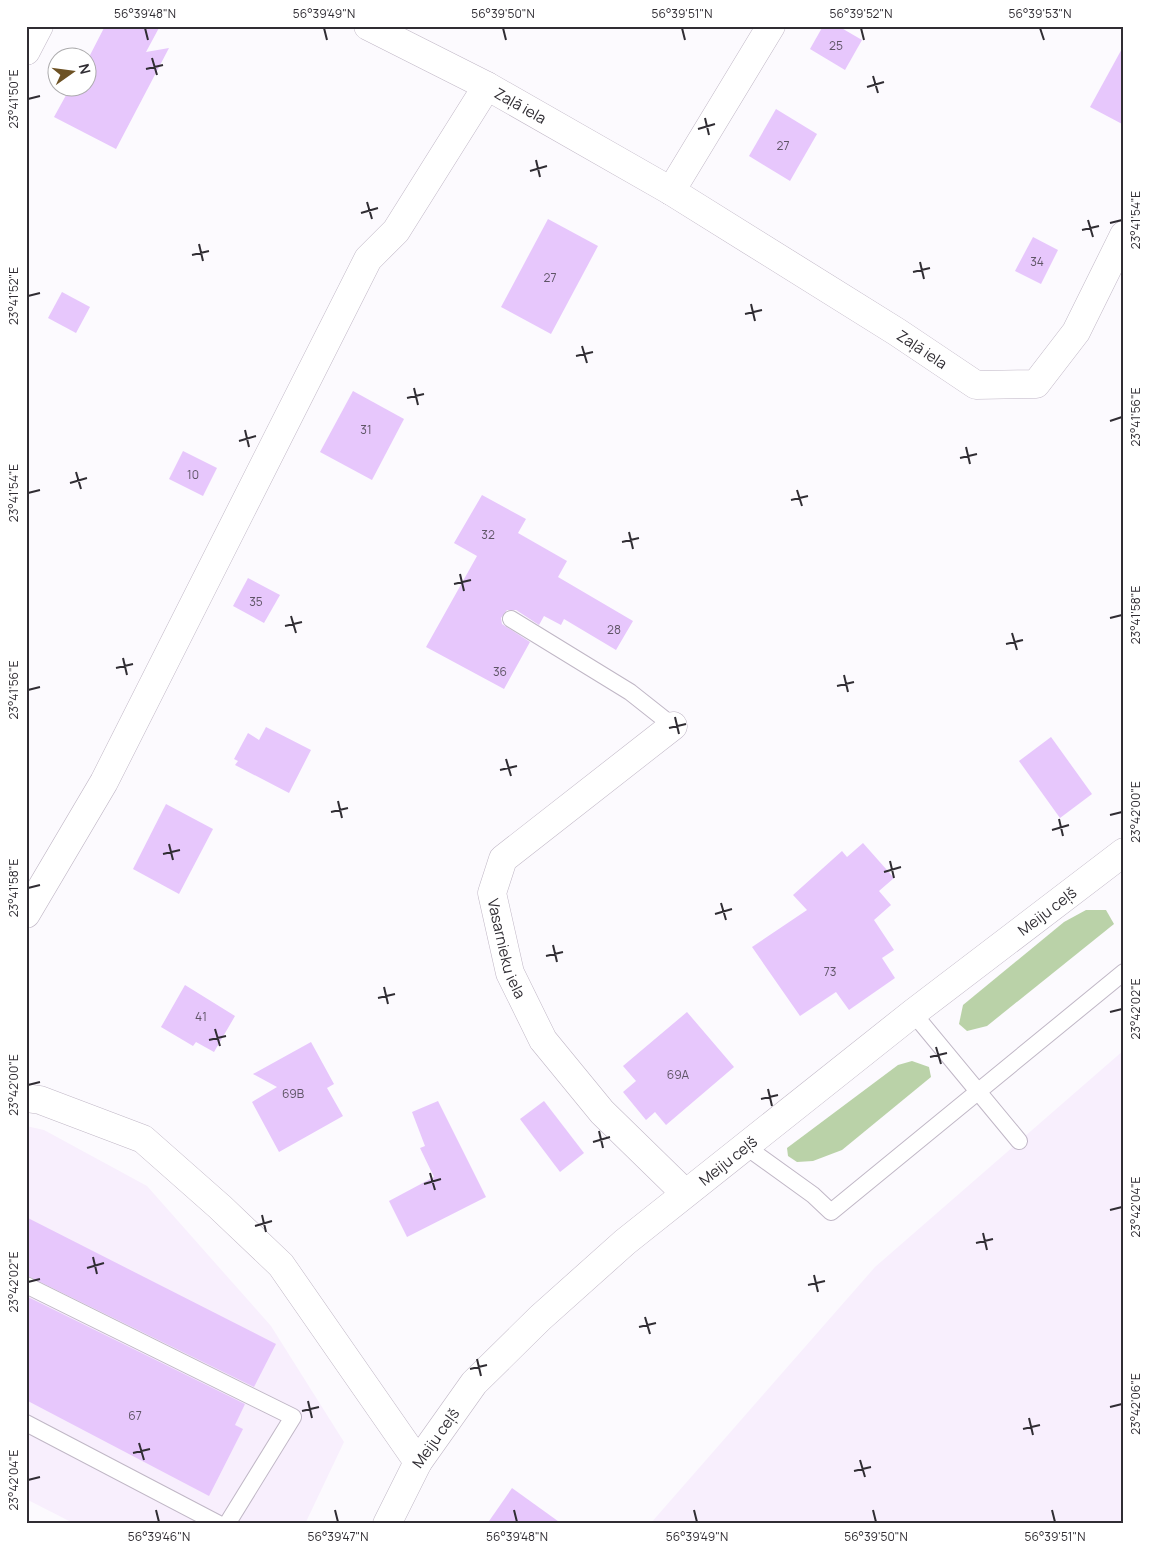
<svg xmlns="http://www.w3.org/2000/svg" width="1150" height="1550" font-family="Manrope,sans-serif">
<rect width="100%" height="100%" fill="#fcfafe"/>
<g fill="#f8effd">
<path d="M 1124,1050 L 1124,1524 L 650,1524 L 875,1267 Z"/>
<path d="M 26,1126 L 44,1130 L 147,1186 L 271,1326 L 344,1442 L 305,1524 L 75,1524 L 26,1499 Z"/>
</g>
<g fill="#bad2a8">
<path d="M 1086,910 L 1106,910 L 1114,924 L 987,1026 L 967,1031 L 959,1024 L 963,1005 L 1064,922 Z"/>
<path d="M 912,1061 L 929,1067 L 931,1077 L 842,1150 L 813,1161 L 797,1162 L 788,1156 L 787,1148 L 898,1065 Z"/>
</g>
<g fill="#e7c7fc">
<path d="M 105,26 L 160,26 L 146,52 L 169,48 L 116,149 L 54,117 L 70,88 L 88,88 L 88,59 Z"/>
<path d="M 823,26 L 838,26 L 862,40 L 845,70 L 810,49 Z"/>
<path d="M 1124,45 L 1124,125 L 1090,107 Z"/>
<path d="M 776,109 L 817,134 L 790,181 L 749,156 Z"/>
<path d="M 548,219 L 598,246 L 551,334 L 501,307 Z"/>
<path d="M 1033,237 L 1058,250 L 1041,284 L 1015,271 Z"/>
<path d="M 62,292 L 90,307 L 76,333 L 48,318 Z"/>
<path d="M 353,391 L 404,419 L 372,480 L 320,452 Z"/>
<path d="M 183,451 L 217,468 L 203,496 L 169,479 Z"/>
<path d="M 482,495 L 526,519 L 518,533 L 567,561 L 558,577 L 633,621 L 616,650 L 564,619 L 561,625 L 544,616 L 539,625 L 516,610 L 507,610 L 501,618 L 502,624 L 530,642 L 504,689 L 426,647 L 477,556 L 454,543 Z"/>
<path d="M 248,578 L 280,595 L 264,623 L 233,606 Z"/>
<path d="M 266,727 L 311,750 L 289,793 L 235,765 L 238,761 L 234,759 L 248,733 L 259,740 Z"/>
<path d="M 1051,737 L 1092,794 L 1060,818 L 1019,761 Z"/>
<path d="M 166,804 L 213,829 L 179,894 L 133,869 Z"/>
<path d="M 863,843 L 894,878 L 879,891 L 891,905 L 874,920 L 894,950 L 882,958 L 895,978 L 849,1010 L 836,992 L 800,1016 L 752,947 L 807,910 L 793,895 L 842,851 L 847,857 Z"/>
<path d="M 185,985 L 235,1016 L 214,1052 L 196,1042 L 193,1046 L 161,1027 Z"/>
<path d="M 687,1012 L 734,1067 L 666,1125 L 655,1112 L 646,1120 L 623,1092 L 636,1081 L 623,1066 Z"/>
<path d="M 311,1042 L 334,1084 L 327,1088 L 343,1116 L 279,1152 L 252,1102 L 277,1087 L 253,1074 Z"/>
<path d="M 438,1101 L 486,1197 L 407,1237 L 389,1201 L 434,1177 L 420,1148 L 425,1146 L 412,1112 Z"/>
<path d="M 544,1101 L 584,1153 L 560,1172 L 520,1119 Z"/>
<path d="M 26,1217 L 276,1344 L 254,1387 L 26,1275 Z"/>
<path d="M 26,1296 L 245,1404 L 235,1425 L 243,1429 L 209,1496 L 26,1400 Z"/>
<path d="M 512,1488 L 562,1524 L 487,1524 Z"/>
</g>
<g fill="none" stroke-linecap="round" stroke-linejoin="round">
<defs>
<g id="service">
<path d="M 511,619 L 630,692 L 673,726"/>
<path d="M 913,1013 L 1019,1141"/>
<path d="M 745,1146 L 813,1195 L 831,1212 L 1124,972"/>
<path d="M 26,1285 L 293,1417 L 227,1524"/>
<path d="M 26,1423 L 219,1524"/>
</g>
<g id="minor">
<path id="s1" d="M 368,26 L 487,86 L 671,191 L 897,332 L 976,385 L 1036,384 L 1076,332 L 1124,235"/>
<path d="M 26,51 L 39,26"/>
<path d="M 671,191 L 771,26"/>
<path id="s2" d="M 673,726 L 503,859 L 492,893 L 510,973 L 543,1040 L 602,1112 L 685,1193"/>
<path d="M 26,914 L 104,782 L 368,259 L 396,231 L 487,86"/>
<path d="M 26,1098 L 40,1100 L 143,1139 L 220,1207 L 281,1265 L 418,1462"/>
</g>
<g id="tertiary">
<path id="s3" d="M 387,1524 L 418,1462 L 474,1383 L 540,1318 L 625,1242 L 913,1013 L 1124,852"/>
</g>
</defs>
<use href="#service" stroke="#c0b7c6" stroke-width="18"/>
<use href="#minor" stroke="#c0b7c6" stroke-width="29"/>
<use href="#tertiary" stroke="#c0b7c6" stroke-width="29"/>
<use href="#service" stroke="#fff" stroke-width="16"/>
<use href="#minor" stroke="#fff" stroke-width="28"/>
<use href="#tertiary" stroke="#fff" stroke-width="28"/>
</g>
<path fill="none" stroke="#302d33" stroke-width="2" d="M 145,28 L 148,40M 324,28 L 327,40M 503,28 L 506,40M 682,28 L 685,40M 861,28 L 864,40M 1040,28 L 1044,40M 152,58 L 157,75M 146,69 L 163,65M 873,76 L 878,93M 867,87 L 884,82M 28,99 L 40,96M 705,118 L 709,135M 698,129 L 715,124M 536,160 L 540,177M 530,171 L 547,166M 367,202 L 372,219M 361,213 L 378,208M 1088,220 L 1093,237M 1110,223 L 1122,220M 1082,230 L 1099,226M 199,244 L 203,261M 192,255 L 209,251M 920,262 L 924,279M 913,272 L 930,268M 28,296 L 40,293M 751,304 L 755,321M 745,314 L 762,310M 582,346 L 587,363M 576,356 L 593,352M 414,388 L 418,405M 407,398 L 424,394M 1110,421 L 1122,417M 245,430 L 249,447M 239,441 L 256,436M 966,447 L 970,464M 960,458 L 977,454M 76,472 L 81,489M 70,483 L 87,478M 797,490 L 802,506M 28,493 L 40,490M 791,500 L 808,496M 629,532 L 633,549M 622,542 L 639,538M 460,574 L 464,591M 454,584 L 471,580M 291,616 L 296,633M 1110,618 L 1122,615M 285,626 L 302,622M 1012,633 L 1017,650M 1006,644 L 1023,640M 123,658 L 127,675M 116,668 L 133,664M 844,675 L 848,692M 837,686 L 854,682M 28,690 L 40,687M 675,717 L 679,734M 669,728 L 686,724M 506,759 L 511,776M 500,770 L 517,766M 338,801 L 342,818M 331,812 L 348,808M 1110,815 L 1122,812M 1059,819 L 1063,836M 1052,830 L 1069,825M 169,844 L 173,860M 163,854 L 180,850M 890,861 L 894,878M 884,872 L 901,867M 28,888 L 40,885M 721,903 L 726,920M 715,914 L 732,909M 553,945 L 557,962M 546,956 L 563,952M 384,987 L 388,1004M 378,998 L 395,994M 1110,1012 L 1122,1009M 215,1029 L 220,1046M 209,1040 L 226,1036M 936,1047 L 941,1064M 930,1057 L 947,1053M 28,1085 L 40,1082M 768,1089 L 772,1106M 761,1099 L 778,1095M 599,1131 L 603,1148M 593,1142 L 610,1137M 430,1173 L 435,1190M 424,1184 L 441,1179M 1110,1210 L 1122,1207M 262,1215 L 266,1232M 255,1226 L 272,1221M 983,1233 L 987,1250M 976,1243 L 993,1239M 93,1257 L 97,1274M 87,1268 L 104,1263M 814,1275 L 818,1292M 28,1282 L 40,1279M 808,1285 L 825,1281M 645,1317 L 650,1334M 639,1327 L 656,1323M 477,1359 L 481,1376M 470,1369 L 487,1365M 308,1401 L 312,1418M 1110,1407 L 1122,1404M 302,1411 L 319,1407M 1029,1418 L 1033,1435M 1023,1429 L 1040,1425M 139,1443 L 144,1460M 133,1453 L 150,1449M 860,1460 L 865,1477M 854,1471 L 871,1467M 28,1480 L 40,1477M 156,1510 L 159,1522M 335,1510 L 338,1522M 514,1510 L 517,1522M 694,1510 L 697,1522M 873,1510 L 876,1522M 1052,1510 L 1055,1522"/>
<g text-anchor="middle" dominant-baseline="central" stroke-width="4" stroke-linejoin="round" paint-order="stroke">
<g font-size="12" fill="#5e5465">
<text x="836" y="45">25</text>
<text x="783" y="145">27</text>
<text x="1037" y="261">34</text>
<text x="550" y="277">27</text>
<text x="366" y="429">31</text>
<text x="193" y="474">10</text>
<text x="488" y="534">32</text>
<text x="256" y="601">35</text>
<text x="614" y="629">28</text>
<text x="500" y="671">36</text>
<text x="830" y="971">73</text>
<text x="201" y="1016">41</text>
<text x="678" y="1074">69A</text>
<text x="293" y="1093">69B</text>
<text x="135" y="1415">67</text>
</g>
<g font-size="15" fill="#302d33" stroke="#fff">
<text stroke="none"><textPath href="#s1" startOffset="172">Zaļā iela</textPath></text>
<text stroke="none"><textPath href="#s1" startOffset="642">Zaļā iela</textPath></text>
<text stroke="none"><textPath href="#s3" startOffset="909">Meiju ceļš</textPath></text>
<text stroke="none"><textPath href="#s2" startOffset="309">Vasarnieku iela</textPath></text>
<text stroke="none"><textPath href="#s3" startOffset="504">Meiju ceļš</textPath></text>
<text stroke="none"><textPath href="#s3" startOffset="99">Meiju ceļš</textPath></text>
</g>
</g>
<rect width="1150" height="1550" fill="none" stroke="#ffffff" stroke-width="55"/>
<g transform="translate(72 72) rotate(76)"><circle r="24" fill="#ffffff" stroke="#acabad"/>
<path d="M0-4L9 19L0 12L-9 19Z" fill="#6d5224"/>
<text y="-8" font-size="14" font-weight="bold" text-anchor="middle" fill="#302d33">N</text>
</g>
<rect x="28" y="28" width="1094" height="1494" fill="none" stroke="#302d33" stroke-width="2"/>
<g font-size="12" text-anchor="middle" fill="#302d33">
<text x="145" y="18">56°39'48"N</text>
<text x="324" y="18">56°39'49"N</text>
<text x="503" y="18">56°39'50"N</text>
<text x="682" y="18">56°39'51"N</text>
<text x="861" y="18">56°39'52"N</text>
<text x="1040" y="18">56°39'53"N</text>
<text transform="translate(14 99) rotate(-90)" y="4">23°41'50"E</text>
<text transform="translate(1136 220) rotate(-90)" y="4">23°41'54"E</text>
<text transform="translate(14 296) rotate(-90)" y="4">23°41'52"E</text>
<text transform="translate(1136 417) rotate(-90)" y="4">23°41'56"E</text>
<text transform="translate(14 493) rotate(-90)" y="4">23°41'54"E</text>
<text transform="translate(1136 615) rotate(-90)" y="4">23°41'58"E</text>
<text transform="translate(14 690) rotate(-90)" y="4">23°41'56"E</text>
<text transform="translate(1136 812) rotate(-90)" y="4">23°42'00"E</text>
<text transform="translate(14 888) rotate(-90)" y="4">23°41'58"E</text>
<text transform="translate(1136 1009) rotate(-90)" y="4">23°42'02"E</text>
<text transform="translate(14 1085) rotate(-90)" y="4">23°42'00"E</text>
<text transform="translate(1136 1207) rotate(-90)" y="4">23°42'04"E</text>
<text transform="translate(14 1282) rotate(-90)" y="4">23°42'02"E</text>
<text transform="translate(1136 1404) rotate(-90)" y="4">23°42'06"E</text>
<text transform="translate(14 1480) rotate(-90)" y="4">23°42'04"E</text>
<text x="159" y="1541">56°39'46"N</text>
<text x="338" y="1541">56°39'47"N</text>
<text x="517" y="1541">56°39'48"N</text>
<text x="697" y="1541">56°39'49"N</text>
<text x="876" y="1541">56°39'50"N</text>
<text x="1055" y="1541">56°39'51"N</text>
</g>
</svg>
